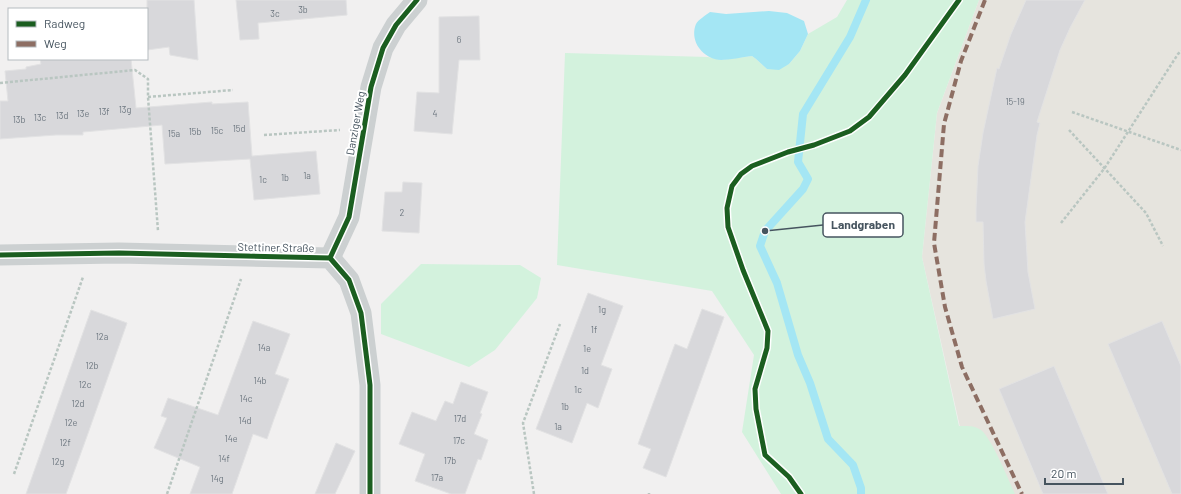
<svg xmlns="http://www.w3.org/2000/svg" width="1181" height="494" font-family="Barlow,sans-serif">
<rect width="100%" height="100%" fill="#f1f0f0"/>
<path fill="#e6e4de" d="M 979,0 L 1181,0 L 1181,494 L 973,494 L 960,427 L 922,257 L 937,113 Z"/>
<g fill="#d3f2dd">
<path d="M 847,0 L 979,0 L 937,113 L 922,257 L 959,426 C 967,426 974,425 981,430 C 991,437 1009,481 1015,494 L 781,494 L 742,432 L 754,355 L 712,291 L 557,265 L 565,53 L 708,57 L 721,60 L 752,56 L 756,59 L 767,69 L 789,64 L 800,51 L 808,34 L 837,17 Z"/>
<path d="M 421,264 L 520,265 L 541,278 L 537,298 L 495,350 L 469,367 L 381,334 L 381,304 Z"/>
</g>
<path fill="#a4e6f4" d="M 769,11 L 787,13 L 804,21 L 808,34 L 800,51 L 789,64 L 779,70 L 767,69 L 756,59 L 752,56 C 743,57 729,60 721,60 C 703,59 689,41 696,24 C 698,20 706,15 710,12 L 726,14 Z"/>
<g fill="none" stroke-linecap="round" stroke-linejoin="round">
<path stroke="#a4e6f4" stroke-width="8" d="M 861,494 L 861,488 L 853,465 L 828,439 L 810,383 L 798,355 L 777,283 L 760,246 L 765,231 L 803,189 L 808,179 L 798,162 L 803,114 L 850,37 L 866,0"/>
</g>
<g fill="#d8d8db" stroke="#e2e2e3">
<path d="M 147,0 L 194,0 L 198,60 L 170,55 L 169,47 L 147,50 Z"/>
<path d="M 236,0 L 346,0 L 347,15 L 258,23 L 259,39 L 240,40 Z"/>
<path d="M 1026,0 L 1085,0 L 1070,28 L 1060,50 L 1037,122 L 1040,123 L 1037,135 L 1025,222 L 1028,272 L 1035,309 L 993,319 L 986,281 L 984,264 L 983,222 L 976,222 L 976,209 L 978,166 L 983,133 L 997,68 L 999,69 L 1011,34 Z"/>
<path d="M 479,16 L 480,60 L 459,60 L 452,134 L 414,131 L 417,92 L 439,93 L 439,17 Z"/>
<path d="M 40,59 L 131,59 L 136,108 L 212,102 L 212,104 L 248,102 L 252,156 L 316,151 L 320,194 L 254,200 L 250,159 L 165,164 L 162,125 L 83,132 L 83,135 L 56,135 L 0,139 L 0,101 L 8,101 L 5,71 L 26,69 L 26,67 L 41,64 Z"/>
<path d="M 403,182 L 422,183 L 419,233 L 382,231 L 385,192 L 402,192 Z"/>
<path d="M 588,293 L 623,306 L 601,365 L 612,369 L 605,388 L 598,408 L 587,403 L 572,443 L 536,429 Z"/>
<path d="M 702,309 L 724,317 L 666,477 L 643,468 L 651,449 L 638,444 L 675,344 L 687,349 Z"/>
<path d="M 91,310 L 127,323 L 86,439 L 66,494 L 26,494 Z"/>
<path d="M 253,321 L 290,334 L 275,374 L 289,379 L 274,419 L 267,439 L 253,434 L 232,494 L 190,494 L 200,467 L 154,448 L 167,418 L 161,416 L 168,398 L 218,415 Z"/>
<path d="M 1162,321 L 1181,366 L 1181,494 L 1172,494 L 1108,344 Z"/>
<path d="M 1054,366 L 1108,494 L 1043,494 L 999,389 Z"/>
<path d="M 461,382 L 488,392 L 480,413 L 482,414 L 474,434 L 488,440 L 481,460 L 478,459 L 465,494 L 451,494 L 415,481 L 425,454 L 399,444 L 412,412 L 436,421 L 445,401 L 453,404 Z"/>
<path d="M 336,443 L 355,451 L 335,494 L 315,494 Z"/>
</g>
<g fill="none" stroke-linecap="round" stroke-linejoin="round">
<g stroke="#b9c6c1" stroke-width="2.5" stroke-dasharray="3 2" stroke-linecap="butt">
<path d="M 0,83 L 135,70 L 148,79 L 148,97 L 158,231"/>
<path d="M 148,97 L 233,90"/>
<path d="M 1072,112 L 1181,150"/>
<path d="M 1069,130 L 1146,213 L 1163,246"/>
<path d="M 264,135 L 340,130"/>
<path d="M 1061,223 L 1104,169 L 1178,54 L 1181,51"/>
<path d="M 14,474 L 83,277"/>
<path d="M 167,494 L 241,279"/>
<path d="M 534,494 L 523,423 L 560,324"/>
<path d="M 649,494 L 649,493"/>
</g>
<g stroke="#ccd0d1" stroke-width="21">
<path d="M 0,255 L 119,253 L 330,258 L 349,280 L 361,313 L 370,385 L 370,494"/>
<path d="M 330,258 L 349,217 L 371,87 L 383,48 L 396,25 L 417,0"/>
</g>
<path stroke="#8d6e63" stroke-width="4" stroke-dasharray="8 4" stroke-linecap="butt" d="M 985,0 L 961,61 L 944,124 L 934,243 L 945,307 L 962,367 L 1022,494"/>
<defs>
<g id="cycleway">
<path d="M 0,255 L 119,253 L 330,258 L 349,280 L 361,313 L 370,385 L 370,494"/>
<path d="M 330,258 L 349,217 L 371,87 L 383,48 L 396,25 L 417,0"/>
<path d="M 801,494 L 789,477 L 765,455 L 756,409 L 755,389 L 767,348 L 768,331 L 743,270 L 728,227 L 727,208 L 732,186 L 741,174 L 752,166 L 788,152 L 814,145 L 850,131 L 869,117 L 905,75 L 959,0"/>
</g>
</defs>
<use href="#cycleway" stroke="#fff" stroke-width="8"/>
<use href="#cycleway" stroke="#1b5e20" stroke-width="5"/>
</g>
<g text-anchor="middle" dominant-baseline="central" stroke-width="4" stroke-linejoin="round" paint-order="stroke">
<g font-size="9" fill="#6c767f">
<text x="303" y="9">3b</text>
<text x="275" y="13">3c</text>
<text x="459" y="39">6</text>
<text x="1015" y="101">15-19</text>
<text x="125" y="109">13g</text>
<text x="104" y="111">13f</text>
<text x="83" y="113">13e</text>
<text x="435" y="113">4</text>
<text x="62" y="115">13d</text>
<text x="40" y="117">13c</text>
<text x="19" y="119">13b</text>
<text x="239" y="128">15d</text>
<text x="217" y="130">15c</text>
<text x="195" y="131">15b</text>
<text x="174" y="133">15a</text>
<text x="307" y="175">1a</text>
<text x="285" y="177">1b</text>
<text x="263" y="179">1c</text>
<text x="402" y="212">2</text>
<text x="602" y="309">1g</text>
<text x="594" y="329">1f</text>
<text x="102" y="336">12a</text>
<text x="264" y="347">14a</text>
<text x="587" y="348">1e</text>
<text x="92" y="365">12b</text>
<text x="585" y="370">1d</text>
<text x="260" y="380">14b</text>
<text x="85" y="384">12c</text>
<text x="578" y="389">1c</text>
<text x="246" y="398">14c</text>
<text x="78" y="403">12d</text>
<text x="565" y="406">1b</text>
<text x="460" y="418">17d</text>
<text x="245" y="420">14d</text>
<text x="71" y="422">12e</text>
<text x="558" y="426">1a</text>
<text x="231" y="438">14e</text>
<text x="459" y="440">17c</text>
<text x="65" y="442">12f</text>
<text x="224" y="458">14f</text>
<text x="450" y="460">17b</text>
<text x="58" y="461">12g</text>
<text x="437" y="477">17a</text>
<text x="217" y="478">14g</text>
</g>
<g font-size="11" fill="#46545f" stroke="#fff">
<text transform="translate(355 123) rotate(-80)">Danziger Weg</text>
<text transform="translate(276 247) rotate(1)">Stettiner Straße</text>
</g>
</g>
<path fill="none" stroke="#46545f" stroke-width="1.5" d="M765 231L823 225"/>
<circle fill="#46545f" stroke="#fff" stroke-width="1.5" cx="765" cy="231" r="4"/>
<rect fill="#fff" stroke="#46545f" stroke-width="1.5" x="823" y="213" width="80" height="24" rx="4"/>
<g font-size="12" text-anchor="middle" font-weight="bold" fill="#46545f">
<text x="863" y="229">Landgraben</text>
</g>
<rect x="8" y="8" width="140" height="52" fill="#ffffff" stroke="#b5bbbf"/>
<rect x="16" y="21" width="20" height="6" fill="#1b5e20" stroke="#b5bbbf"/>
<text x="44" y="28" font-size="12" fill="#46545f">Radweg</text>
<rect x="16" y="41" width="20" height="6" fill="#8d6e63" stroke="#b5bbbf"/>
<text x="44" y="48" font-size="12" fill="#46545f">Weg</text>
<path d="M1045 478v6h78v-6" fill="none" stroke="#46545f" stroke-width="2"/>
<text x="1051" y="478" font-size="12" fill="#46545f" stroke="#ffffff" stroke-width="3" paint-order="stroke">20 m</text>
</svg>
